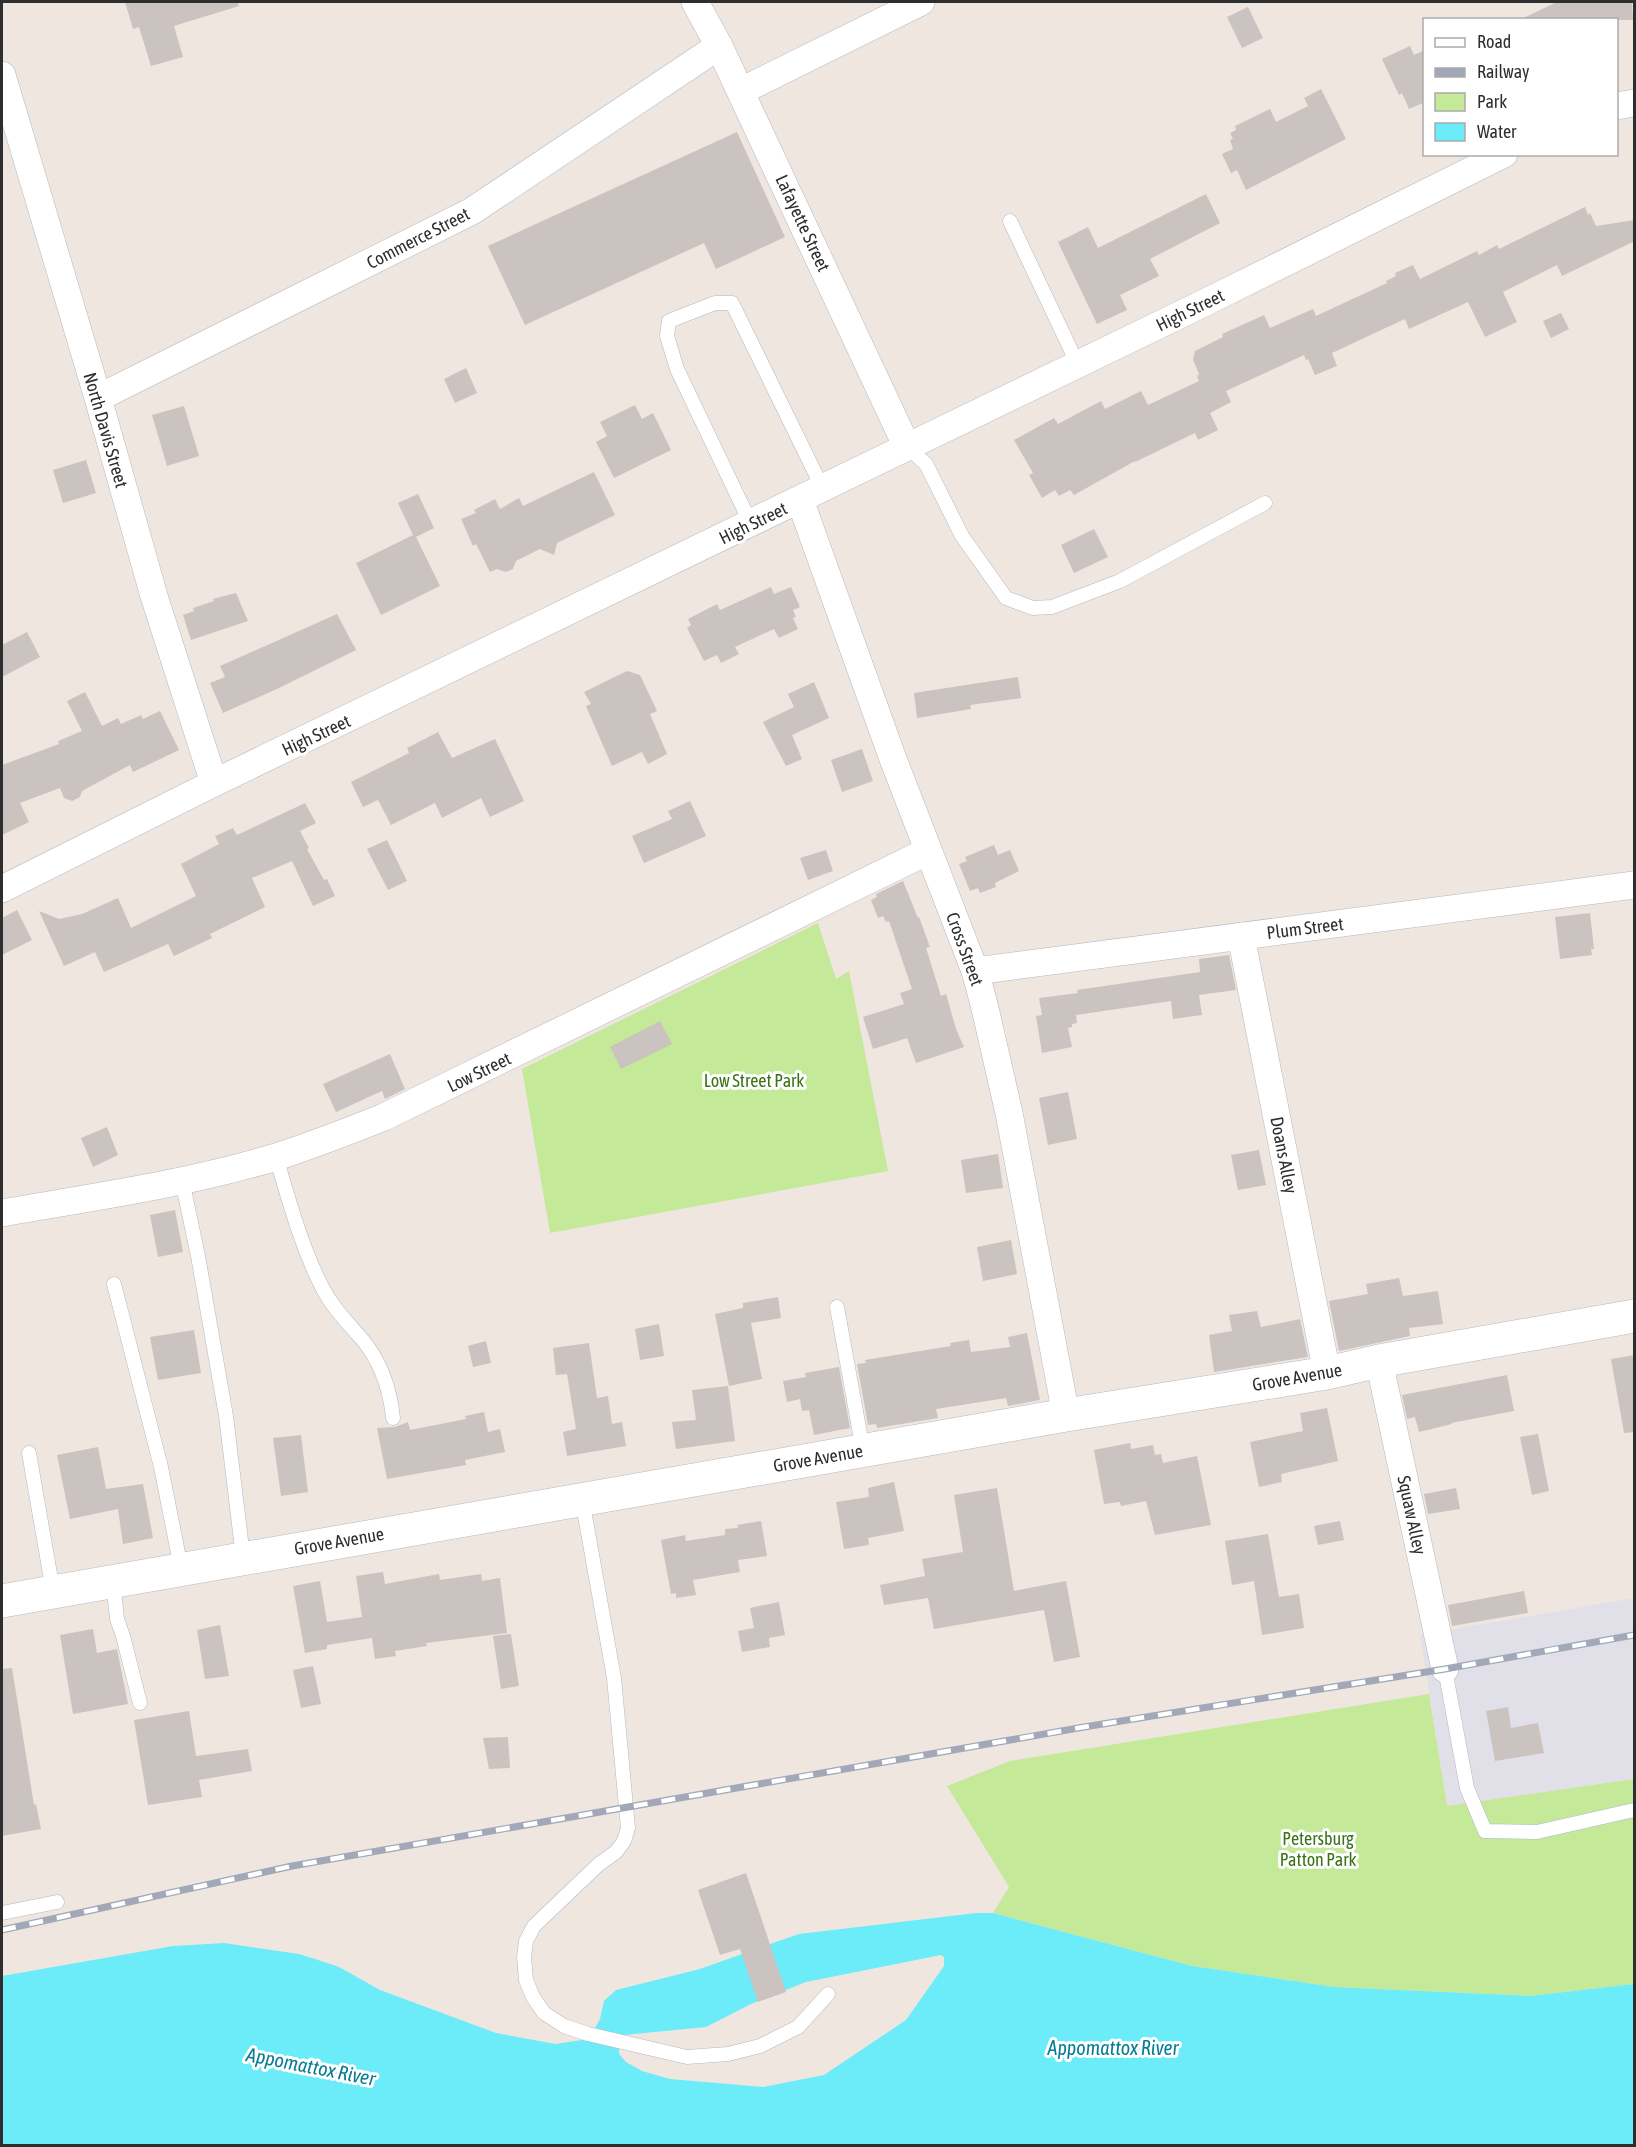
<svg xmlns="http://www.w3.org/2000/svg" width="1636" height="2147" font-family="'Asap Condensed',sans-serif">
<rect width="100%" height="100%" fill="#f0e6e0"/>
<path fill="#e1e0e8" d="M 1634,1598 L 1634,1779 L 1447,1806 L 1420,1635 Z"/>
<g fill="#c3e999">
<path d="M 818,923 L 836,979 L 849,971 L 888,1171 L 550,1233 L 522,1069 Z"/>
<path d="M 1429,1694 L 1447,1806 L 1634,1779 L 1634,1984 L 1530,1996 L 1334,1987 L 1192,1966 L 993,1913 L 1009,1887 L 947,1786 L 1010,1761 Z"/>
</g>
<path fill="#6cebf8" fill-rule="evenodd" d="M 976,1913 L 993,1913 L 1192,1966 L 1334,1987 L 1530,1996 L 1634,1984 L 1634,2145 L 2,2146 L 2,1976 L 173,1946 L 224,1943 L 299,1954 L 318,1960 L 339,1967 L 380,1990 L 496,2033 L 555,2044 L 589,2039 L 600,2019 L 604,2001 L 616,1990 L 700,1969 L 799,1934 ZM 941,1955 L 944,1957 L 944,1966 L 906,2020 L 824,2075 L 763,2087 L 670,2079 L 642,2071 L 626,2062 L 619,2054 L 619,2043 L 624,2035 L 706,2027 L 751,2004 L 806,1982 Z"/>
<g fill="#cbc3bf">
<path d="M 125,2 L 238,2 L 239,6 L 174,26 L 183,57 L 151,66 L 139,27 L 133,29 Z"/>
<path d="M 1557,2 L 1632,2 L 1633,20 L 1519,20 Z"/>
<path d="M 1248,7 L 1263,38 L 1242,48 L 1227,17 Z"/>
<path d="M 1410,46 L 1414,55 L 1425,50 L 1425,102 L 1409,109 L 1402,93 L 1399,95 L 1382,59 Z"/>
<path d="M 1321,89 L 1346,139 L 1246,190 L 1237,170 L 1231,173 L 1222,154 L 1233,149 L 1230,140 L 1233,139 L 1230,133 L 1236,130 L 1235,126 L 1270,109 L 1276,122 L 1308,106 L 1304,98 Z"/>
<path d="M 737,132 L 785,237 L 716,269 L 704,243 L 525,325 L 488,246 Z"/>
<path d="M 1206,194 L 1220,223 L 1150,259 L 1159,276 L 1120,295 L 1127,310 L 1097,324 L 1058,242 L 1088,227 L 1098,248 Z"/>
<path d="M 1585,207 L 1588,215 L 1590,213 L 1596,226 L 1635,220 L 1635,241 L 1562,276 L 1557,265 L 1503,292 L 1517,322 L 1485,337 L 1468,302 L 1409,329 L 1405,319 L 1332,353 L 1337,366 L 1315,375 L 1308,359 L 1306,360 L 1304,355 L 1226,391 L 1231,402 L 1210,413 L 1218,430 L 1198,440 L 1195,433 L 1135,462 L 1135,461 L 1074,495 L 1070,490 L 1059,496 L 1055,490 L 1042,498 L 1029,475 L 1033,473 L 1014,440 L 1054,418 L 1058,424 L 1101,401 L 1105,409 L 1141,391 L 1148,405 L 1199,381 L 1197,376 L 1199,374 L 1193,360 L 1195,351 L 1223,337 L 1222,334 L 1264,315 L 1270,328 L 1313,309 L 1316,316 L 1387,283 L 1386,281 L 1396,276 L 1395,273 L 1413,265 L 1420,279 L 1477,251 L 1479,255 L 1497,245 L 1499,249 Z"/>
<path d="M 1561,313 L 1569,329 L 1551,338 L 1543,321 Z"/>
<path d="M 466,368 L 477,393 L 455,403 L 444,379 Z"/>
<path d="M 635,405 L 642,419 L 653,413 L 671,450 L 614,478 L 596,442 L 607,436 L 600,422 Z"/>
<path d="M 184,406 L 199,456 L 167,466 L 152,415 Z"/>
<path d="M 86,460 L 96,493 L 63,503 L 53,470 Z"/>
<path d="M 594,472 L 615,515 L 557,543 L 554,555 L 540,549 L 516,561 L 513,569 L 506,572 L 497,569 L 490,572 L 476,544 L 473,546 L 461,519 L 476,513 L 474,510 L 495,499 L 500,509 L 519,498 L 523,506 Z"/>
<path d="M 418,494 L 434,528 L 416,537 L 440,586 L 381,615 L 356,563 L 413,535 L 398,503 Z"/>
<path d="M 1094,529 L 1108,557 L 1074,573 L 1061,545 Z"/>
<path d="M 771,587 L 774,594 L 791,587 L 800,607 L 793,610 L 796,617 L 793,618 L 798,629 L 779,638 L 774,629 L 735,647 L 739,654 L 721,663 L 717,655 L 704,661 L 687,628 L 691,625 L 688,619 L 717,604 L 720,610 Z"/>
<path d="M 236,593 L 248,621 L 191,640 L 183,615 L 194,611 L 193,608 L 214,601 L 213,599 Z"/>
<path d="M 337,614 L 356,650 L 277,689 L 223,713 L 210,683 L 225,677 L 220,666 Z"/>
<path d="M 27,632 L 40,657 L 2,677 L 2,645 Z"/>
<path d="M 627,671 L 640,675 L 657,711 L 650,714 L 667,754 L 648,764 L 642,752 L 612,766 L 586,706 L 591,704 L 584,692 Z"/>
<path d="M 1018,677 L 1021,698 L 970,705 L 971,709 L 917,718 L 914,693 Z"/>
<path d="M 814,682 L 829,718 L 792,735 L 802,759 L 786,766 L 763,722 L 794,707 L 788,694 Z"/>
<path d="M 85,692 L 102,726 L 118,718 L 121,724 L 141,715 L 143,719 L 160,711 L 179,750 L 133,772 L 130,765 L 82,791 L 80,797 L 72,801 L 64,798 L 60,788 L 20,803 L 29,822 L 2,835 L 2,763 L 2,765 L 59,744 L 58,741 L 82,731 L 67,701 Z"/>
<path d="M 438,732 L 452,758 L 495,739 L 524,801 L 490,817 L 481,798 L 442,818 L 435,803 L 391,825 L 378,800 L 363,807 L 351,782 L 409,753 L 407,748 Z"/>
<path d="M 862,749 L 873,781 L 842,792 L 831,760 Z"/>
<path d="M 690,801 L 706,836 L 644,863 L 632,836 L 672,819 L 668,811 Z"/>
<path d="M 305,803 L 316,823 L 300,831 L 309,848 L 307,849 L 324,880 L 327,879 L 335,896 L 313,906 L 292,861 L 252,878 L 265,907 L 210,934 L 212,938 L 174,956 L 168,944 L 104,972 L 95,952 L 64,966 L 39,911 L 59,919 L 82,914 L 118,898 L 131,928 L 196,896 L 181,864 L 219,844 L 215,836 L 233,828 L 237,835 Z"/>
<path d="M 387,840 L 407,881 L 388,890 L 367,849 Z"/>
<path d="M 994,845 L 998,855 L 1010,850 L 1019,871 L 995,883 L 996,887 L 980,893 L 978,888 L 970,891 L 959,864 L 967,861 L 965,857 Z"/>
<path d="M 826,850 L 833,871 L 808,880 L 800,858 Z"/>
<path d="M 903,881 L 918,918 L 919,917 L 930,947 L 926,948 L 941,996 L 946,994 L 956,1029 L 964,1047 L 916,1063 L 907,1038 L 873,1049 L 863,1017 L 904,1004 L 900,993 L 912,989 L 889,921 L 886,922 L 883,916 L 878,918 L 871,900 L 877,897 L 876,894 Z"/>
<path d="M 17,910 L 32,940 L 2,955 L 2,918 Z"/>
<path d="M 1590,913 L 1594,949 L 1591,949 L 1592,955 L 1560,959 L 1555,917 Z"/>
<path d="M 1229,955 L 1236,990 L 1199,995 L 1202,1015 L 1173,1019 L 1171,1001 L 1076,1015 L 1077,1023 L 1072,1024 L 1072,1027 L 1068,1028 L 1072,1047 L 1042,1053 L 1036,1016 L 1042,1015 L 1039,998 L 1078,993 L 1077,990 L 1200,972 L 1199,959 Z"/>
<path d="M 660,1021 L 672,1044 L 621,1069 L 610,1047 Z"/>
<path d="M 390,1054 L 405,1089 L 385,1099 L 382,1091 L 336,1112 L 323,1084 Z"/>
<path d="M 1068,1092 L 1077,1139 L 1048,1145 L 1039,1098 Z"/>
<path d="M 107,1127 L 118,1155 L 93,1167 L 81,1138 Z"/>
<path d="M 1259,1150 L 1266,1185 L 1238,1190 L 1231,1155 Z"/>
<path d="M 998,1154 L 1003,1188 L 966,1193 L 961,1160 Z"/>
<path d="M 175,1210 L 183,1252 L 158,1257 L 150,1215 Z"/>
<path d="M 1011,1240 L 1017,1274 L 983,1281 L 977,1247 Z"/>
<path d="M 1399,1278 L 1403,1296 L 1438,1291 L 1443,1324 L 1409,1328 L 1410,1336 L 1339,1351 L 1329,1301 L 1368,1294 L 1366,1284 Z"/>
<path d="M 778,1297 L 781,1318 L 751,1323 L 762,1379 L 729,1386 L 715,1314 L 743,1308 L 743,1303 Z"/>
<path d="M 1257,1311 L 1261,1327 L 1300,1319 L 1308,1357 L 1214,1372 L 1209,1335 L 1232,1331 L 1229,1315 Z"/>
<path d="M 659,1324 L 664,1356 L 640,1360 L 635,1329 Z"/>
<path d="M 194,1330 L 201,1373 L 158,1380 L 150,1337 Z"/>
<path d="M 1027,1333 L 1040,1400 L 1008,1406 L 1006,1398 L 936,1409 L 938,1418 L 877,1428 L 876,1424 L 868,1425 L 857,1364 L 866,1363 L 865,1360 L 951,1346 L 950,1343 L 969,1340 L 971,1352 L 1010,1347 L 1008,1337 Z"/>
<path d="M 486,1341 L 491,1363 L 473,1367 L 468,1346 Z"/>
<path d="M 589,1343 L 597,1398 L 608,1396 L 612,1424 L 622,1422 L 626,1446 L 567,1456 L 563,1432 L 576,1429 L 567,1374 L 556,1375 L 553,1348 Z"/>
<path d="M 1635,1355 L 1635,1432 L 1624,1433 L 1611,1359 Z"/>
<path d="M 839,1367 L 850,1428 L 814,1435 L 809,1410 L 802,1411 L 800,1399 L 787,1402 L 783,1381 L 806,1377 L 805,1373 Z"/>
<path d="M 1507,1375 L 1514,1411 L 1451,1423 L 1452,1424 L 1419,1432 L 1415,1417 L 1407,1419 L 1402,1395 Z"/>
<path d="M 728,1386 L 735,1441 L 676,1449 L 672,1422 L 696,1420 L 692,1390 Z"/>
<path d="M 1327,1408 L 1338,1461 L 1281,1474 L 1282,1482 L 1259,1487 L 1250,1442 L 1303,1431 L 1300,1413 Z"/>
<path d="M 484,1412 L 488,1432 L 500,1429 L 505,1452 L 465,1460 L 466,1465 L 387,1479 L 377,1428 L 395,1427 L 408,1422 L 410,1430 L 466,1419 L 465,1416 Z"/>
<path d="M 1538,1434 L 1549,1491 L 1532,1495 L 1520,1437 Z"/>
<path d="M 301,1435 L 308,1492 L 281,1496 L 273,1438 Z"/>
<path d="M 1130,1443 L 1131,1449 L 1153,1445 L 1155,1455 L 1161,1454 L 1163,1463 L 1197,1456 L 1211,1525 L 1155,1535 L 1146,1501 L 1121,1506 L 1120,1502 L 1104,1504 L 1094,1450 Z"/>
<path d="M 98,1447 L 106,1489 L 143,1484 L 153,1538 L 123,1544 L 118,1509 L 70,1519 L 57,1455 Z"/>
<path d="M 894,1482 L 904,1531 L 868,1538 L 869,1545 L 844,1549 L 836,1502 L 869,1497 L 868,1488 Z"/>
<path d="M 997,1488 L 1014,1591 L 1066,1581 L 1080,1657 L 1054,1662 L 1044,1610 L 934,1629 L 928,1598 L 884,1605 L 880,1585 L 925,1576 L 922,1559 L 963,1552 L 954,1495 Z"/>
<path d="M 1456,1488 L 1460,1509 L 1428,1514 L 1424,1494 Z"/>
<path d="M 761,1521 L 767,1556 L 738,1560 L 740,1572 L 693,1580 L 696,1595 L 676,1598 L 676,1593 L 671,1594 L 661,1540 L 685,1535 L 686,1541 L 725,1535 L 725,1529 L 738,1528 L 737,1525 Z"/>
<path d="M 1340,1521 L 1344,1540 L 1318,1545 L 1314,1526 Z"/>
<path d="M 1268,1534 L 1279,1597 L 1299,1594 L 1304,1628 L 1262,1635 L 1254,1581 L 1232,1585 L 1225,1541 Z"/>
<path d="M 383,1572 L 385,1584 L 439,1574 L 440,1580 L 481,1574 L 482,1581 L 500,1578 L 507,1633 L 426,1643 L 427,1646 L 395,1651 L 396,1656 L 375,1659 L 372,1638 L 327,1645 L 327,1649 L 305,1653 L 293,1586 L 320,1581 L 327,1622 L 362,1617 L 356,1576 Z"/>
<path d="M 1524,1591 L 1528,1613 L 1452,1626 L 1448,1605 Z"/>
<path d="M 779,1602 L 785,1635 L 769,1638 L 770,1647 L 742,1652 L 738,1631 L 754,1628 L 750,1608 Z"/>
<path d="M 220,1625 L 229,1676 L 205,1679 L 197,1630 Z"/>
<path d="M 93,1629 L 97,1653 L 117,1649 L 128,1704 L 73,1714 L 60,1635 Z"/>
<path d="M 511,1634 L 519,1686 L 501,1689 L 493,1636 Z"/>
<path d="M 313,1666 L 321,1704 L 301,1708 L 293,1670 Z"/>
<path d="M 12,1668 L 34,1805 L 36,1804 L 41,1829 L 2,1836 L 2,1669 Z"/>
<path d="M 1508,1707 L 1511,1728 L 1538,1723 L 1544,1753 L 1495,1761 L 1486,1711 Z"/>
<path d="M 189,1711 L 196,1756 L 248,1749 L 252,1771 L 199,1780 L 202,1797 L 148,1805 L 134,1720 Z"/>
<path d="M 508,1737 L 510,1768 L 489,1769 L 483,1738 Z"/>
<path d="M 746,1873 L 786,1992 L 758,2002 L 740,1949 L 720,1955 L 698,1890 Z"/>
</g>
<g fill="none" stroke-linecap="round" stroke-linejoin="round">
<defs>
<g id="service">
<path d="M 1010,221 L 1078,365"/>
<path d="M 907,447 L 926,464 L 962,536 L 1006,598 L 1033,608 L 1052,607 L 1120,581 L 1265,503"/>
<path d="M 751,524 L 677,369 L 667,336 L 669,321 L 715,303 L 732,303 L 823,489"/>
<path d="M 276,1157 C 289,1200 301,1246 322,1287 C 332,1307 347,1322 361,1338 C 380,1360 390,1389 393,1418"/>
<path d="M 182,1180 L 198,1256 L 226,1416 L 243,1557"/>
<path d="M 114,1284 L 161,1467 L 181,1568"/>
<path d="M 837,1307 L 863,1450"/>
<path d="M 29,1453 L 53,1591"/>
<path d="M 582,1499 L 614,1678 L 628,1828 L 624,1841 L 616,1852 L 599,1864 L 534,1926 L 526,1941 L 524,1957 L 526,1980 L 533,1997 L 544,2013 L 564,2026 L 588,2034 L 687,2057 L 728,2054 L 760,2046 L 798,2027 L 828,1994"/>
<path d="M 113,1580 L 117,1619 L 123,1636 L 140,1703"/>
<path d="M 1445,1669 L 1467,1788 L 1485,1831 L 1537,1832 L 1634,1810"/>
<path d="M 2,1913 L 57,1902"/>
</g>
<g id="minor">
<path d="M 695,2 L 719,46 L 907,447"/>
<path d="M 2,75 L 98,398 L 154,596 L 214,783"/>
<path d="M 741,91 L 921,2"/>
<path d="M 1616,106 L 1634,103"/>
<path d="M 98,398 L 472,211 L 719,46"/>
<path d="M 800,500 L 893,759 L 975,971 L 984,1004 L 1009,1113 L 1066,1415"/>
<path d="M 2,889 L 214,783 L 1200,305 L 1504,154"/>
<path d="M 1241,936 L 1327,1373"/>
<path d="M 975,971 L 1634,885"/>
<path d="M 2,1213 C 93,1197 187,1184 276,1157 C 313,1145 349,1131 384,1117 L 928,851"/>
<path d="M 1379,1361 L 1445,1669"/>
</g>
<path id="secondary" d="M 2,1601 L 1066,1415 L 1327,1373 L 1379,1361 L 1634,1316"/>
</defs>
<use href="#service" stroke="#b3b8c2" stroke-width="15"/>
<use href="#minor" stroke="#b3b8c2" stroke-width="28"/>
<use href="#secondary" stroke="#b3b8c2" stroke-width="34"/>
<use href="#service" stroke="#fff" stroke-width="14"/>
<use href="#minor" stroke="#fff" stroke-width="27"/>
<use href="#secondary" stroke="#fff" stroke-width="33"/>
<defs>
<path id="rail" d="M 2,1930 L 292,1866 L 1084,1727 L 1445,1669 L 1634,1635"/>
</defs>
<use href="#rail" stroke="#a1a9b9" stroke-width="7"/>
<use href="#rail" stroke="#fff" stroke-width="4.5" stroke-dasharray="14" stroke-linecap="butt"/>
</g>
<g text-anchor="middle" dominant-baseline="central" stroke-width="6" stroke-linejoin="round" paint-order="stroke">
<g font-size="18" fill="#2e2e2e" stroke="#fff">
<text transform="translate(803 223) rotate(65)">Lafayette Street</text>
<text transform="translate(418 238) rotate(-27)">Commerce Street</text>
<text transform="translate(1190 310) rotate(-26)">High Street</text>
<text transform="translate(106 430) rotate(74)">North Davis Street</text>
<text transform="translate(753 523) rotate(-26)">High Street</text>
<text transform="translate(316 735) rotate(-25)">High Street</text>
<text transform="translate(1305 928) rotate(-7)">Plum Street</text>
<text transform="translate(965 949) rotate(70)">Cross Street</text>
<text transform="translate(479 1072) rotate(-26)">Low Street</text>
<text transform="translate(1284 1155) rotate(79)">Doans Alley</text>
<text transform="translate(1297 1377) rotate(-10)">Grove Avenue</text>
<text transform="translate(818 1458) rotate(-10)">Grove Avenue</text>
<text transform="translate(1412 1515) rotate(78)">Squaw Alley</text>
<text transform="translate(339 1541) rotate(-10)">Grove Avenue</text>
</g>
<g font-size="18" fill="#397316" stroke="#fff">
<text x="754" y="1080">Low Street Park</text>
<text x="1318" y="1838">Petersburg<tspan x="1318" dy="21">Patton Park</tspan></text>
</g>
<g font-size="20" font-style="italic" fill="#067d95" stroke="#fff">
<text x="1113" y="2047">Appomattox River</text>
<text transform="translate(311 2066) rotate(11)">Appomattox River</text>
</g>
</g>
<rect width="1636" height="2147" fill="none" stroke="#2e2e2e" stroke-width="6"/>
<rect x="1423" y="18" width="195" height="138" fill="#ffffff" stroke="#ababab" stroke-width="1.5"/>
<rect x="1435" y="38" width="30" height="9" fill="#ffffff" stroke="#ababab" stroke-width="1.5"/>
<text x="1477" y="48" font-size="18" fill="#2e2e2e">Road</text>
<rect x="1435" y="68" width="30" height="9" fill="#a1a9b9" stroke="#ababab" stroke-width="1.5"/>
<text x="1477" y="78" font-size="18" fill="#2e2e2e">Railway</text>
<rect x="1435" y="93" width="30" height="18" fill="#c3e999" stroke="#ababab" stroke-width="1.5"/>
<text x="1477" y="108" font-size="18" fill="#2e2e2e">Park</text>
<rect x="1435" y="123" width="30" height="18" fill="#6cebf8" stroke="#ababab" stroke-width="1.5"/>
<text x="1477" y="138" font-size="18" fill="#2e2e2e">Water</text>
</svg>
